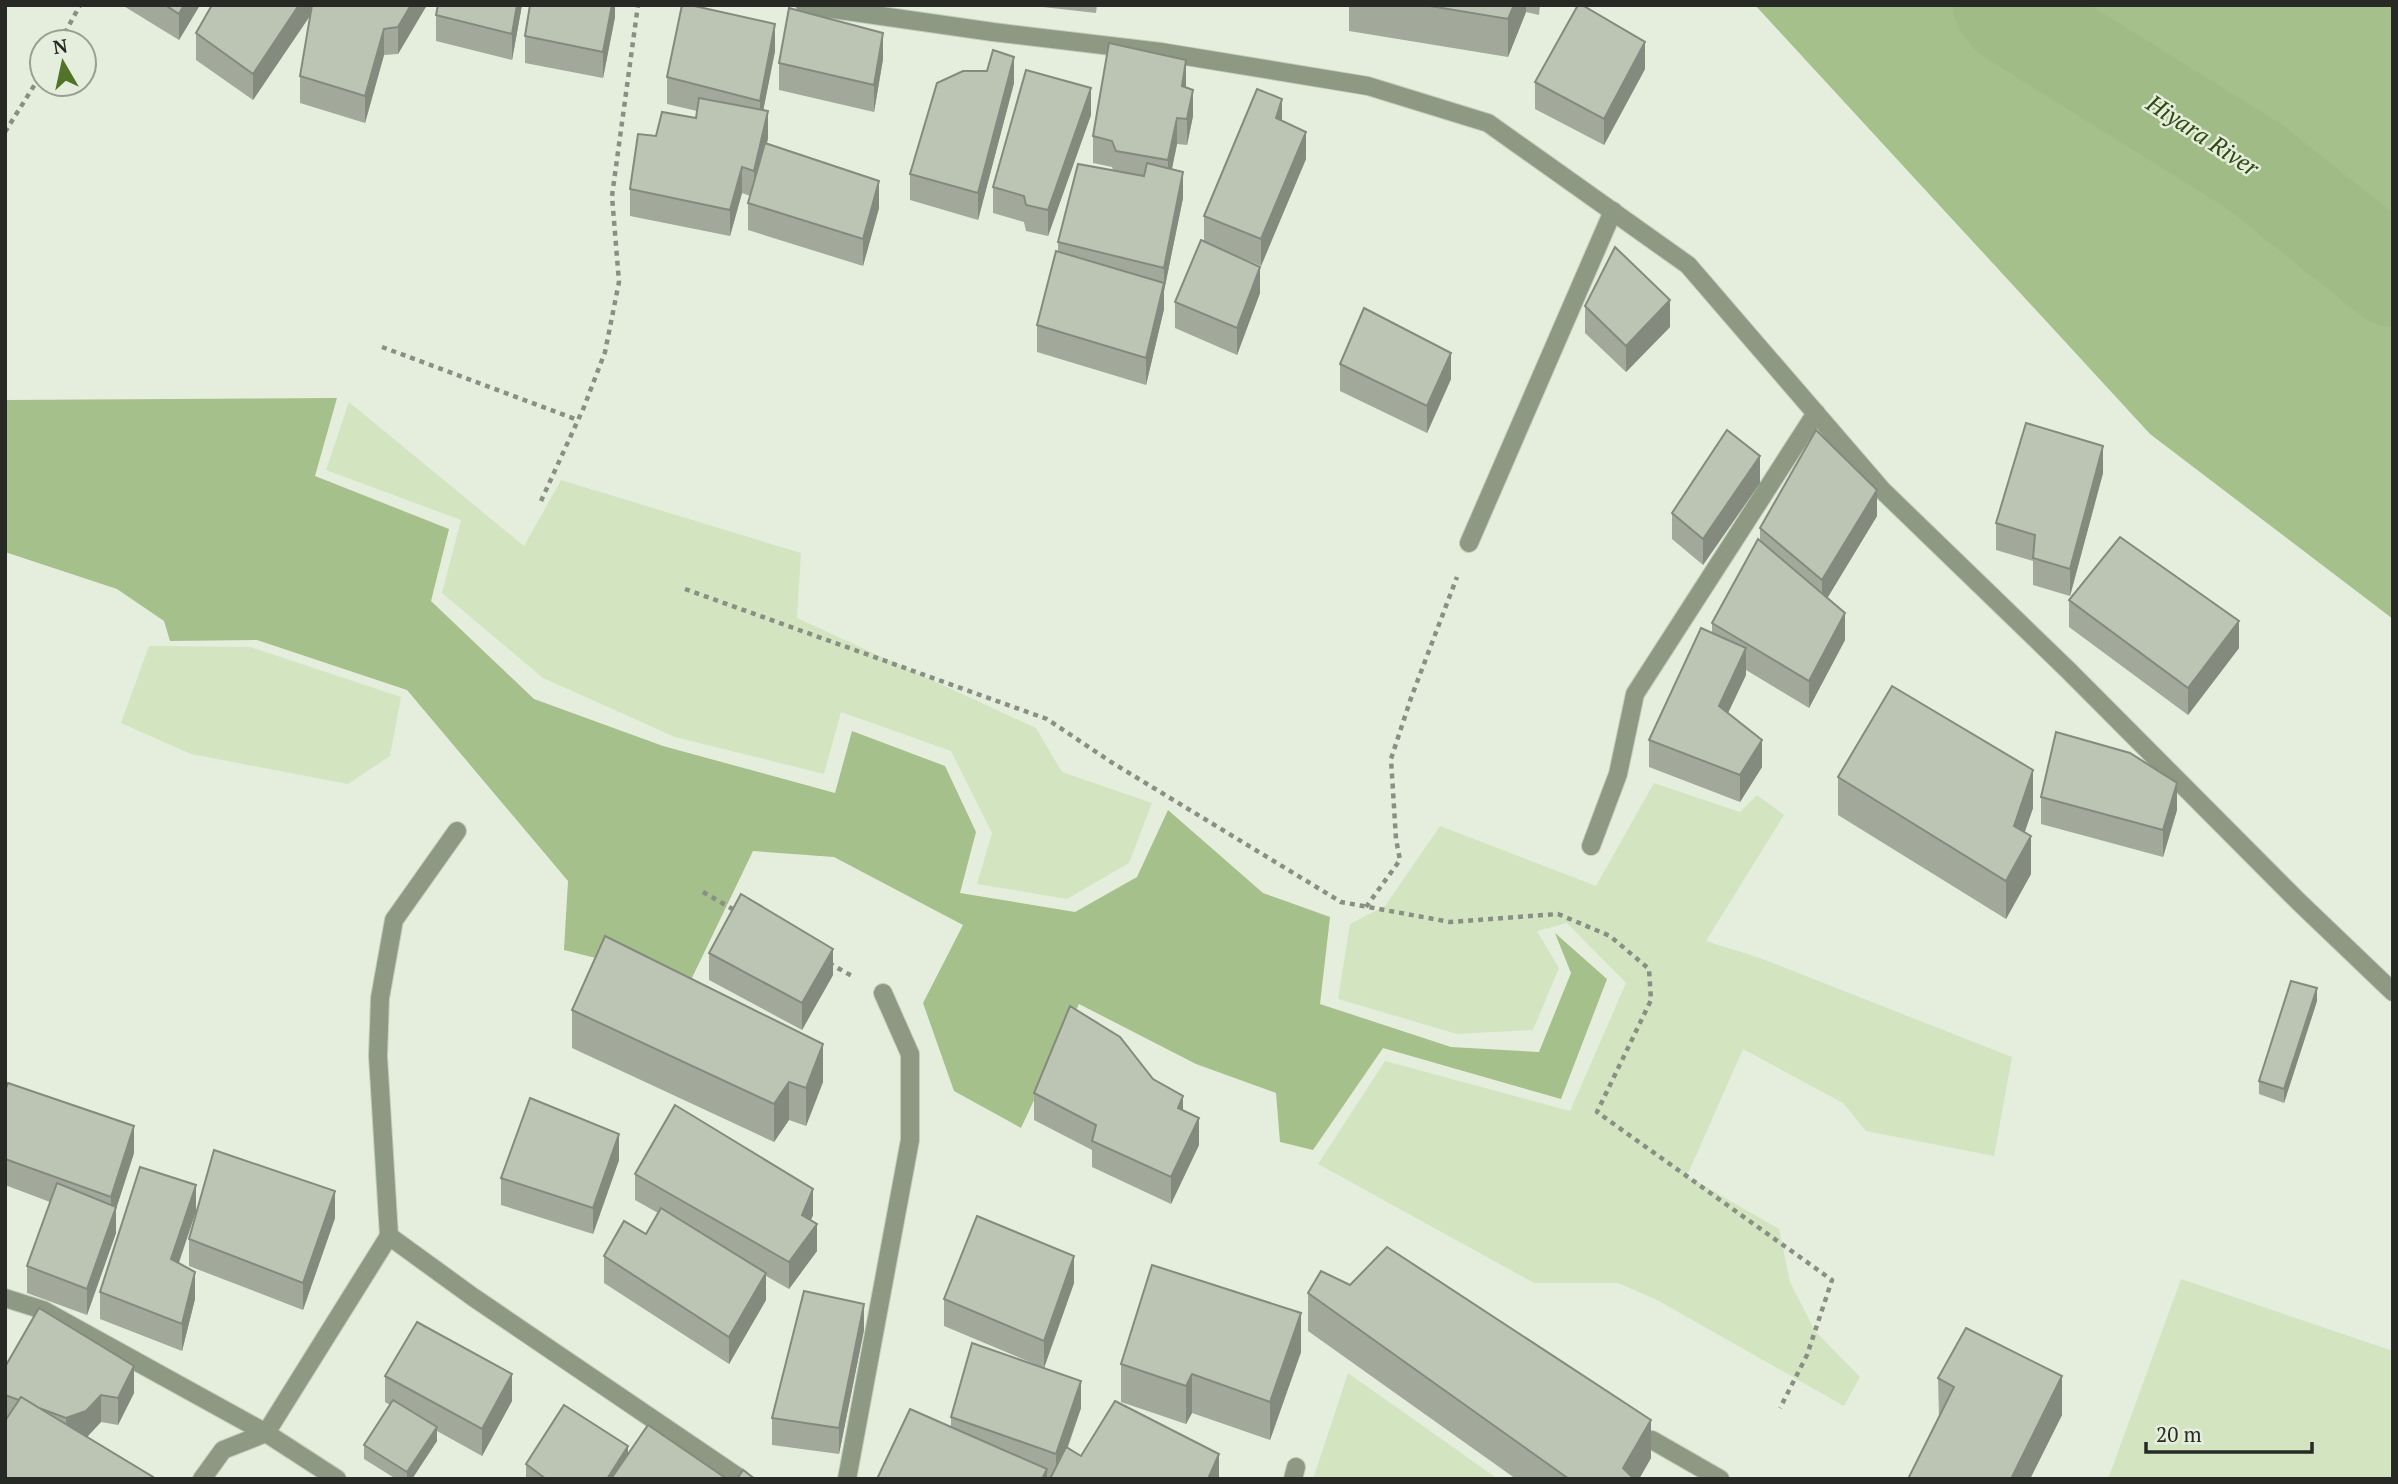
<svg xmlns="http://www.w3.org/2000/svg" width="2398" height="1484" font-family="'PT Serif',serif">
<rect width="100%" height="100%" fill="#e5eedd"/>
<g fill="#d2e5c0">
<path d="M 349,402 L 524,546 L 561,480 L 801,553 L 797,618 L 1036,728 L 1062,772 L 1152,803 L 1129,863 L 1067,899 L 977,884 L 992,833 L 951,751 L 841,712 L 824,774 L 675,737 L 543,678 L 442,593 L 461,520 L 326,470 Z"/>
<path d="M 149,646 L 250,647 L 401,697 L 390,756 L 348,784 L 191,754 L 121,723 Z"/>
<path d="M 1654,783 L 1740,812 L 1757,795 L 1784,815 L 1706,941 L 1760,958 L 2012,1057 L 1994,1156 L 1866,1131 L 1843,1103 L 1743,1049 L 1687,1176 L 1779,1229 L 1790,1282 L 1815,1331 L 1860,1377 L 1844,1406 L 1657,1300 L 1618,1283 L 1534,1283 L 1318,1164 L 1385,1061 L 1570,1111 L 1626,983 L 1567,923 L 1537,931 L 1559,968 L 1533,1030 L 1457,1034 L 1338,999 L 1350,924 L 1385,906 L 1440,826 L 1596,886 Z"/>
<path d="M 2181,1279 L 2393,1351 L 2393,1479 L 2108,1479 Z"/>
<path d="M 1348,1373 L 1498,1479 L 1313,1479 Z"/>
</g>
<g fill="#a5c08a">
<path d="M 1755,5 L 2393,5 L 2393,619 L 2150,434 Z"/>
<path d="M 337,398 L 315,476 L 449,529 L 431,601 L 534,699 L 663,746 L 835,793 L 852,731 L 945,766 L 976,832 L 960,893 L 1075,912 L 1137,877 L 1168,810 L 1263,893 L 1330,917 L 1320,1004 L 1451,1047 L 1539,1052 L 1571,973 L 1555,933 L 1607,979 L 1561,1099 L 1383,1048 L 1313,1150 L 1280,1142 L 1276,1093 L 1196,1064 L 1079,1004 L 1021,1128 L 954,1091 L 923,1003 L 963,925 L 834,857 L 753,851 L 690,982 L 564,950 L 568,881 L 407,690 L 257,640 L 170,641 L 164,621 L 117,589 L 5,552 L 5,400 Z"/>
</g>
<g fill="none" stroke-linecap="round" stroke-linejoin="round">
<path stroke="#a0bb85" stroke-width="100" d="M 2003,5 L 2010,14 L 2255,167 L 2393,277"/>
<defs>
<g id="service">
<path d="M 1469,543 L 1613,211"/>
<path d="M 1591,846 L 1618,774 L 1635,694 L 1816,413"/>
</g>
<g id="minor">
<path d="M 805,5 L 993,32 L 1161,52 L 1368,86 L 1488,123 L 1688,265 L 1882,490 L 2068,670 L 2299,902 L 2393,992"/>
<path d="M 389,1236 L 378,1056 L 380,998 L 394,920 L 457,831"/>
<path d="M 5,1298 L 43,1310 L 266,1433 L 337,1479"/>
<path d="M 1652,1440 L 1720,1479"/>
<path d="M 202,1479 L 223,1450 L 266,1433 L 389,1236 L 473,1297 L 741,1479"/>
<path d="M 847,1479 L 910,1140 L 910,1054 L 883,993"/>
<path d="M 1293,1479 L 1296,1467"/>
</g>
</defs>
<use href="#service" stroke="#c3cbbc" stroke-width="20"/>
<use href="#minor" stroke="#c3cbbc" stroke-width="20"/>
<g stroke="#898f84" stroke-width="4.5" stroke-dasharray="5 5" stroke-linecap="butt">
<path d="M 60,42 L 80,5"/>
<path d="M 5,132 L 42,73"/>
<path d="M 382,347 L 578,420"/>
<path d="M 541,501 L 584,407 L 605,352 L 619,282 L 612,196 L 638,5"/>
<path d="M 685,589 L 1047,719 L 1111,762 L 1341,902 L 1450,922 L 1558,914 L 1610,936 L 1649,969 L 1651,1000 L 1597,1112 L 1832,1280 L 1807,1355 L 1780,1408"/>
<path d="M 703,892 L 736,911"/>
<path d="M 1366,907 L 1400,860 L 1396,839 L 1391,759 L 1411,698 L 1457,577"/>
<path d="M 829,963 L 852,976"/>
</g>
<use href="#service" stroke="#8d9982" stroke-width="18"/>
<use href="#minor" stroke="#8d9982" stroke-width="18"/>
</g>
<g fill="#a2a99b">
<path d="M 122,5 L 200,5 L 179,40 Z"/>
<path d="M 212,5 L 427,5 L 398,54 L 384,55 L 365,123 L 300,103 L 300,76 L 310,15 L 253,100 L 196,60 L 196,33 Z"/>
<path d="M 438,5 L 522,5 L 512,60 L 436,41 L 436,15 Z"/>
<path d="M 615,5 L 615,17 L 603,78 L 525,63 L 525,36 Z"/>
<path d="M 1034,5 L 1097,5 L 1096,13 L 1034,6 Z"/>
<path d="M 1349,5 L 1540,5 L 1539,15 L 1526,12 L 1508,57 L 1349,31 Z"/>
<path d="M 775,51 L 763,110 L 768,138 L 767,143 L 879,208 L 863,266 L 748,230 L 748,203 L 750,196 L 742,193 L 730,236 L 630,216 L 630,189 L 656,136 L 696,118 L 697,111 L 667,104 L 667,77 Z"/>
<path d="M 883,59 L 874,112 L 779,90 L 779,63 Z"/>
<path d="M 1645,69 L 1604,145 L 1535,109 L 1535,82 Z"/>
<path d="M 1014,83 L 978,220 L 910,200 L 910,174 Z"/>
<path d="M 1186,87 L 1193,116 L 1187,145 L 1177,144 L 1172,169 L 1183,198 L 1164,291 L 1164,309 L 1146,385 L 1037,352 L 1037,325 L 1058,252 L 1058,242 L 1113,170 L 1112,167 L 1093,163 L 1093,136 Z"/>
<path d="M 1091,115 L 1048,236 L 1026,231 L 1024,222 L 993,213 L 993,187 Z"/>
<path d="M 1282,121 L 1306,159 L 1261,266 L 1230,253 L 1260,293 L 1237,355 L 1175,328 L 1175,302 L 1204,242 L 1204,216 Z"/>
<path d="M 1585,306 L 1670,327 L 1626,372 L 1585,333 Z"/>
<path d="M 1340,364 L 1451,379 L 1427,433 L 1340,391 Z"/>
<path d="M 2103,473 L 2070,596 L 2033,585 L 2033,561 L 1996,550 L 1996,523 Z"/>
<path d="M 1760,483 L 1703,565 L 1672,539 L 1672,513 Z"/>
<path d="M 1877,516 L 1827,598 L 1845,640 L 1809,708 L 1746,670 L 1746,675 L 1728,713 L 1762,767 L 1740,802 L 1649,767 L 1649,740 L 1712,633 L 1712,623 L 1760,541 L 1760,528 Z"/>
<path d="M 2069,600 L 2239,648 L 2188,715 L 2069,627 Z"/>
<path d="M 1838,777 L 2033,808 L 2024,832 L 2031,874 L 2006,919 L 1838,815 Z"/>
<path d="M 2041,797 L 2177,810 L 2163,857 L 2041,824 Z"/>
<path d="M 709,953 L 833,975 L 802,1030 L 709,980 Z"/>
<path d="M 2317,1001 L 2284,1103 L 2259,1094 L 2259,1081 Z"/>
<path d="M 572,1010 L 823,1082 L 806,1126 L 789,1120 L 774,1142 L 572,1048 Z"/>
<path d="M 1153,1079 L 1183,1111 L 1199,1145 L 1171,1204 L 1092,1167 L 1092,1150 L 1034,1120 L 1034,1093 Z"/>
<path d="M 5,1091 L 134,1153 L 116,1209 L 116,1233 L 87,1315 L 27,1293 L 27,1266 L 50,1202 L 5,1185 Z"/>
<path d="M 619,1160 L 593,1234 L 501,1205 L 501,1178 Z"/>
<path d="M 635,1174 L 813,1215 L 811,1220 L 817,1251 L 789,1289 L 766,1276 L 766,1300 L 729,1364 L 604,1283 L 604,1256 L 646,1234 L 658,1213 L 635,1200 Z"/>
<path d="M 196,1211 L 179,1263 L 195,1299 L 182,1351 L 100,1319 L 100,1292 Z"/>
<path d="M 335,1218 L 303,1310 L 189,1266 L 189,1239 Z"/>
<path d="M 1074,1283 L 1044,1368 L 944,1326 L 944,1299 Z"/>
<path d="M 1308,1293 L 1651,1458 L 1639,1479 L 1516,1479 L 1308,1331 Z"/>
<path d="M 864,1330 L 839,1454 L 772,1445 L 772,1418 Z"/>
<path d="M 1301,1352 L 1270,1440 L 1192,1413 L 1186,1424 L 1121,1402 L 1121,1364 Z"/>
<path d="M 5,1367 L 134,1393 L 118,1425 L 101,1422 L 87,1437 L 153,1479 L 5,1479 Z"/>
<path d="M 385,1376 L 512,1401 L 482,1456 L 437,1431 L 437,1441 L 412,1479 L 396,1479 L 364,1459 L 364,1445 L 390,1405 L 385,1402 Z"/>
<path d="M 1938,1378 L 2062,1415 L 2030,1479 L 1908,1479 L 1939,1417 Z"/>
<path d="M 1081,1408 L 1068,1447 L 1081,1456 L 1219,1479 L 1050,1479 L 1047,1477 L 1047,1479 L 951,1427 L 951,1417 Z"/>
<path d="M 628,1455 L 724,1479 L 526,1479 L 526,1464 Z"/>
</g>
<g fill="#848a7e">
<path d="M 184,5 L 200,5 L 179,40 L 179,14 Z"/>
<path d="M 299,5 L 314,5 L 310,16 L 253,100 L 253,74 Z"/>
<path d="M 411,5 L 427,5 L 398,54 L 398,27 Z"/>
<path d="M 517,5 L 522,5 L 512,60 L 512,34 Z"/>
<path d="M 612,5 L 615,5 L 615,17 L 603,78 L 603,52 Z"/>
<path d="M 1514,5 L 1526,5 L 1526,12 L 1508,57 L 1508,19 Z"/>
<path d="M 775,24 L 775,51 L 760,127 L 760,101 Z"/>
<path d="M 384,29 L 384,55 L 365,123 L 365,96 Z"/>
<path d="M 883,33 L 883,59 L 874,112 L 874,85 Z"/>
<path d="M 1645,42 L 1645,69 L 1604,145 L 1604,119 Z"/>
<path d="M 1014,57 L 1014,83 L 978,220 L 978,193 Z"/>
<path d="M 1186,60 L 1186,87 L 1182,113 L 1182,86 Z"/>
<path d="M 1091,88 L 1091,115 L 1048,236 L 1048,210 Z"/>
<path d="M 1193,90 L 1193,116 L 1187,145 L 1187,119 Z"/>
<path d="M 1282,99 L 1282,126 L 1276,118 Z"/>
<path d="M 768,111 L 768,138 L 754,197 L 754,171 Z"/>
<path d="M 1177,118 L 1177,144 L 1168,187 L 1168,160 Z"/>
<path d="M 1306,132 L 1306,159 L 1261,266 L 1261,239 Z"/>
<path d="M 742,167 L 742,193 L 730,236 L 730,210 Z"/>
<path d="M 1183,172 L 1183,198 L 1164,291 L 1164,309 L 1146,385 L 1146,358 L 1164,285 L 1164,268 Z"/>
<path d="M 879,181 L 879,208 L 863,266 L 863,239 Z"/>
<path d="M 1260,267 L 1260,293 L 1237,355 L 1237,328 Z"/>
<path d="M 1670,300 L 1670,327 L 1626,372 L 1626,346 Z"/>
<path d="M 1451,353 L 1451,379 L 1427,433 L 1427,406 Z"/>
<path d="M 2103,446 L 2103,473 L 2070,596 L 2070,569 Z"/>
<path d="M 1760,456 L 1760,483 L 1703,565 L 1703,539 Z"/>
<path d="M 1877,490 L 1877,516 L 1822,607 L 1822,580 Z"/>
<path d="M 1845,613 L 1845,640 L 1809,708 L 1809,681 Z"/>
<path d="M 2239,621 L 2239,648 L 2188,715 L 2188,688 Z"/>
<path d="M 1746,648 L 1746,675 L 1719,732 L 1719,706 Z"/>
<path d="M 1762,740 L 1762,767 L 1740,802 L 1740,775 Z"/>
<path d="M 2033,770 L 2033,808 L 2014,864 L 2014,826 Z"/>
<path d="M 2177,783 L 2177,810 L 2163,857 L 2163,830 Z"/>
<path d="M 2031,836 L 2031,874 L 2006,919 L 2006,881 Z"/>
<path d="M 833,949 L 833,975 L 802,1030 L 802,1003 Z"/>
<path d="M 2317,988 L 2317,1001 L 2284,1103 L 2284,1089 Z"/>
<path d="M 823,1044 L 823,1082 L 806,1126 L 806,1088 Z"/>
<path d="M 789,1082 L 789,1120 L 774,1142 L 774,1104 Z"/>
<path d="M 1183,1096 L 1183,1122 L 1178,1108 Z"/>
<path d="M 1199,1118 L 1199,1145 L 1171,1204 L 1171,1177 Z"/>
<path d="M 134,1126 L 134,1153 L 116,1209 L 116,1233 L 87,1315 L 87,1289 L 111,1220 L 111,1197 Z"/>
<path d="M 619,1134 L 619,1160 L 593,1234 L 593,1208 Z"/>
<path d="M 196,1185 L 196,1211 L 171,1285 L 171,1259 Z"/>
<path d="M 813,1189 L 813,1215 L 802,1241 L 802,1215 Z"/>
<path d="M 335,1191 L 335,1218 L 303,1310 L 303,1283 Z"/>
<path d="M 817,1224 L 817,1251 L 789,1289 L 789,1262 Z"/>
<path d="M 1074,1256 L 1074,1283 L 1044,1368 L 1044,1341 Z"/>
<path d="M 195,1272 L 195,1299 L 182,1351 L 182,1324 Z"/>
<path d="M 766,1273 L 766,1300 L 729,1364 L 729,1337 Z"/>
<path d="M 864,1304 L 864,1330 L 839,1454 L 839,1428 Z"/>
<path d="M 1301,1313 L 1301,1352 L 1270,1440 L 1270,1402 Z"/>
<path d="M 6,1321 L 6,1348 L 5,1349 L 5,1323 Z"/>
<path d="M 134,1366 L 134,1393 L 118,1425 L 118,1398 Z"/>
<path d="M 512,1374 L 512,1401 L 482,1456 L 482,1429 Z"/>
<path d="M 1192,1374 L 1192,1413 L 1186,1424 L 1186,1386 Z"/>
<path d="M 2062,1376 L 2062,1415 L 2030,1479 L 2011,1479 Z"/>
<path d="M 1081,1381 L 1081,1408 L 1056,1479 L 1056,1454 Z"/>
<path d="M 101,1395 L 101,1422 L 86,1438 L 66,1444 L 66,1418 Z"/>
<path d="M 1651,1420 L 1651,1458 L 1639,1479 L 1623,1479 L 1623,1468 Z"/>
<path d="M 437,1427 L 437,1441 L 412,1479 L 407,1479 L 407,1472 Z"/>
<path d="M 628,1446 L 628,1473 L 624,1479 L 607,1479 Z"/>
<path d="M 1219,1454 L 1219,1479 L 1208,1479 Z"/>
<path d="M 1047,1469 L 1047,1479 L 1042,1479 Z"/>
</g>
<g fill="#bcc5b4" stroke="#848a7e" stroke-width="2">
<path d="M 165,5 L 184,5 L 179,14 Z"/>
<path d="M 212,5 L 299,5 L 253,74 L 196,33 Z"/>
<path d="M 312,5 L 411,5 L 398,27 L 384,29 L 365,96 L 300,76 Z"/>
<path d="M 438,5 L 517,5 L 512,34 L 436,15 Z"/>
<path d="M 530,5 L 612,5 L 603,52 L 525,36 Z"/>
<path d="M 682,5 L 690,5 L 775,24 L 760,101 L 667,77 Z"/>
<path d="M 1424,5 L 1514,5 L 1508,19 Z"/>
<path d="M 1578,5 L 1582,5 L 1645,42 L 1604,119 L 1535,82 Z"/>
<path d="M 789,8 L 883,33 L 874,85 L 779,63 Z"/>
<path d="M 1109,43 L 1186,60 L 1182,86 L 1193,90 L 1187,119 L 1177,118 L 1168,160 L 1116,151 L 1112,141 L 1093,136 Z"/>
<path d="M 993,50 L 1014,57 L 978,193 L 910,174 L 937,83 L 963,71 L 987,71 Z"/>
<path d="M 1026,70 L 1091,88 L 1048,210 L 1026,205 L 1024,196 L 993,187 Z"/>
<path d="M 1257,89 L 1282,99 L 1276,118 L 1306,132 L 1261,239 L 1204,216 Z"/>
<path d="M 699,98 L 768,111 L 754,171 L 742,167 L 730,210 L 630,189 L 638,134 L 656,136 L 662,112 L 696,118 Z"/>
<path d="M 765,143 L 879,181 L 863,239 L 748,203 Z"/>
<path d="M 1147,163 L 1183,172 L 1164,268 L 1058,242 L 1078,164 L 1144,176 Z"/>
<path d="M 1201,240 L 1260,267 L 1237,328 L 1175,302 Z"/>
<path d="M 1615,247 L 1670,300 L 1626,346 L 1585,306 Z"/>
<path d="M 1056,251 L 1164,283 L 1146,358 L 1037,325 Z"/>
<path d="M 1364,308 L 1451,353 L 1427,406 L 1340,364 Z"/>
<path d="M 2026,423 L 2103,446 L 2070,569 L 2033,558 L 2035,535 L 1996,523 Z"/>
<path d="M 1727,430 L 1760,456 L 1703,539 L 1672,513 Z"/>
<path d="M 1816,430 L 1877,490 L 1822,580 L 1760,528 Z"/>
<path d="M 2120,537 L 2239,621 L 2188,688 L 2069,600 Z"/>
<path d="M 1758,539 L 1845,613 L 1809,681 L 1712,623 Z"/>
<path d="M 1701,628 L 1746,648 L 1719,706 L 1762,740 L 1740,775 L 1649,740 Z"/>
<path d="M 1892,686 L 2033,770 L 2014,826 L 2031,836 L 2006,881 L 1838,777 Z"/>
<path d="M 2056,732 L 2130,753 L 2177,783 L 2163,830 L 2041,797 Z"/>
<path d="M 741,894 L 833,949 L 802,1003 L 709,953 Z"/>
<path d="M 605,936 L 823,1044 L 806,1088 L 789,1082 L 774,1104 L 572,1010 Z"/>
<path d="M 2291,981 L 2317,988 L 2284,1089 L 2259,1081 Z"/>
<path d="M 1070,1006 L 1120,1037 L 1153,1079 L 1183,1096 L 1178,1108 L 1199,1118 L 1171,1177 L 1092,1141 L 1096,1125 L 1034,1093 Z"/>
<path d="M 8,1083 L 134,1126 L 111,1197 L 5,1159 L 5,1091 Z"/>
<path d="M 530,1098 L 619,1134 L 593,1208 L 501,1178 Z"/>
<path d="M 675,1105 L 813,1189 L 802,1215 L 817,1224 L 789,1262 L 635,1174 Z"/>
<path d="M 214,1150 L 335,1191 L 303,1283 L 189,1239 Z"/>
<path d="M 140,1167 L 196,1185 L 171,1259 L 195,1272 L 182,1324 L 100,1292 Z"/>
<path d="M 57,1183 L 116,1207 L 87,1289 L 27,1266 Z"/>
<path d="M 661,1208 L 766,1273 L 729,1337 L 604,1256 L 624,1221 L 646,1234 Z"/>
<path d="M 977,1216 L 1074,1256 L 1044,1341 L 944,1299 Z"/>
<path d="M 1387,1247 L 1651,1420 L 1623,1468 L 1634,1479 L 1569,1479 L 1308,1293 L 1321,1271 L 1350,1285 Z"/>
<path d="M 1152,1265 L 1301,1313 L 1270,1402 L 1192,1374 L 1186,1386 L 1121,1364 Z"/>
<path d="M 804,1291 L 864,1304 L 839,1428 L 772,1418 Z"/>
<path d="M 39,1308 L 134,1366 L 118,1398 L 101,1395 L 86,1411 L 66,1418 L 39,1408 L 21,1397 L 19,1400 L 5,1395 L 5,1367 Z"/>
<path d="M 417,1322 L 512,1374 L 482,1429 L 385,1376 Z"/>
<path d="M 1966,1328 L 2062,1376 L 2011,1479 L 1908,1479 L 1954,1387 L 1938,1378 Z"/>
<path d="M 972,1343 L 1081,1381 L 1056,1454 L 951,1417 Z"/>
<path d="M 21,1397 L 153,1477 L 152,1479 L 5,1479 L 5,1421 Z"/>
<path d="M 393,1400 L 437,1427 L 407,1472 L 364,1445 Z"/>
<path d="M 1115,1401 L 1219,1454 L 1208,1479 L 1050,1479 L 1066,1447 L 1081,1456 Z"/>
<path d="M 564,1405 L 628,1446 L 607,1479 L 546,1479 L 526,1464 Z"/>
<path d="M 910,1409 L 1047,1469 L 1042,1479 L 877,1479 Z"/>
<path d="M 648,1425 L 724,1477 L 723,1479 L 611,1479 Z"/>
<path d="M 743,1470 L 755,1479 L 737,1479 Z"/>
</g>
<g text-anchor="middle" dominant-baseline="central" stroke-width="5" stroke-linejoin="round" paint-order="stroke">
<g font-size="24" font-style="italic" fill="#30490e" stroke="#e5eedd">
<text transform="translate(2203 135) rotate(33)">Hiyara River</text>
</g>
</g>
<rect width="2398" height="1484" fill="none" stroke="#272a24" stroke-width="14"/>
<g transform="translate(63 63) rotate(351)"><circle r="33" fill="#e5eedd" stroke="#99a093" stroke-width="2"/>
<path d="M0-5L12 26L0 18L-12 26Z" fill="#52732a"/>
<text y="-10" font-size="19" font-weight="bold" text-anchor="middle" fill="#272a24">N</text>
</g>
<path d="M2146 1442v10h166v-10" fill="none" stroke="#272a24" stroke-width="3.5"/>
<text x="2156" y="1442" font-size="21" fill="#272a24" stroke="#e5eedd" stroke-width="5" paint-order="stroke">20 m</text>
</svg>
